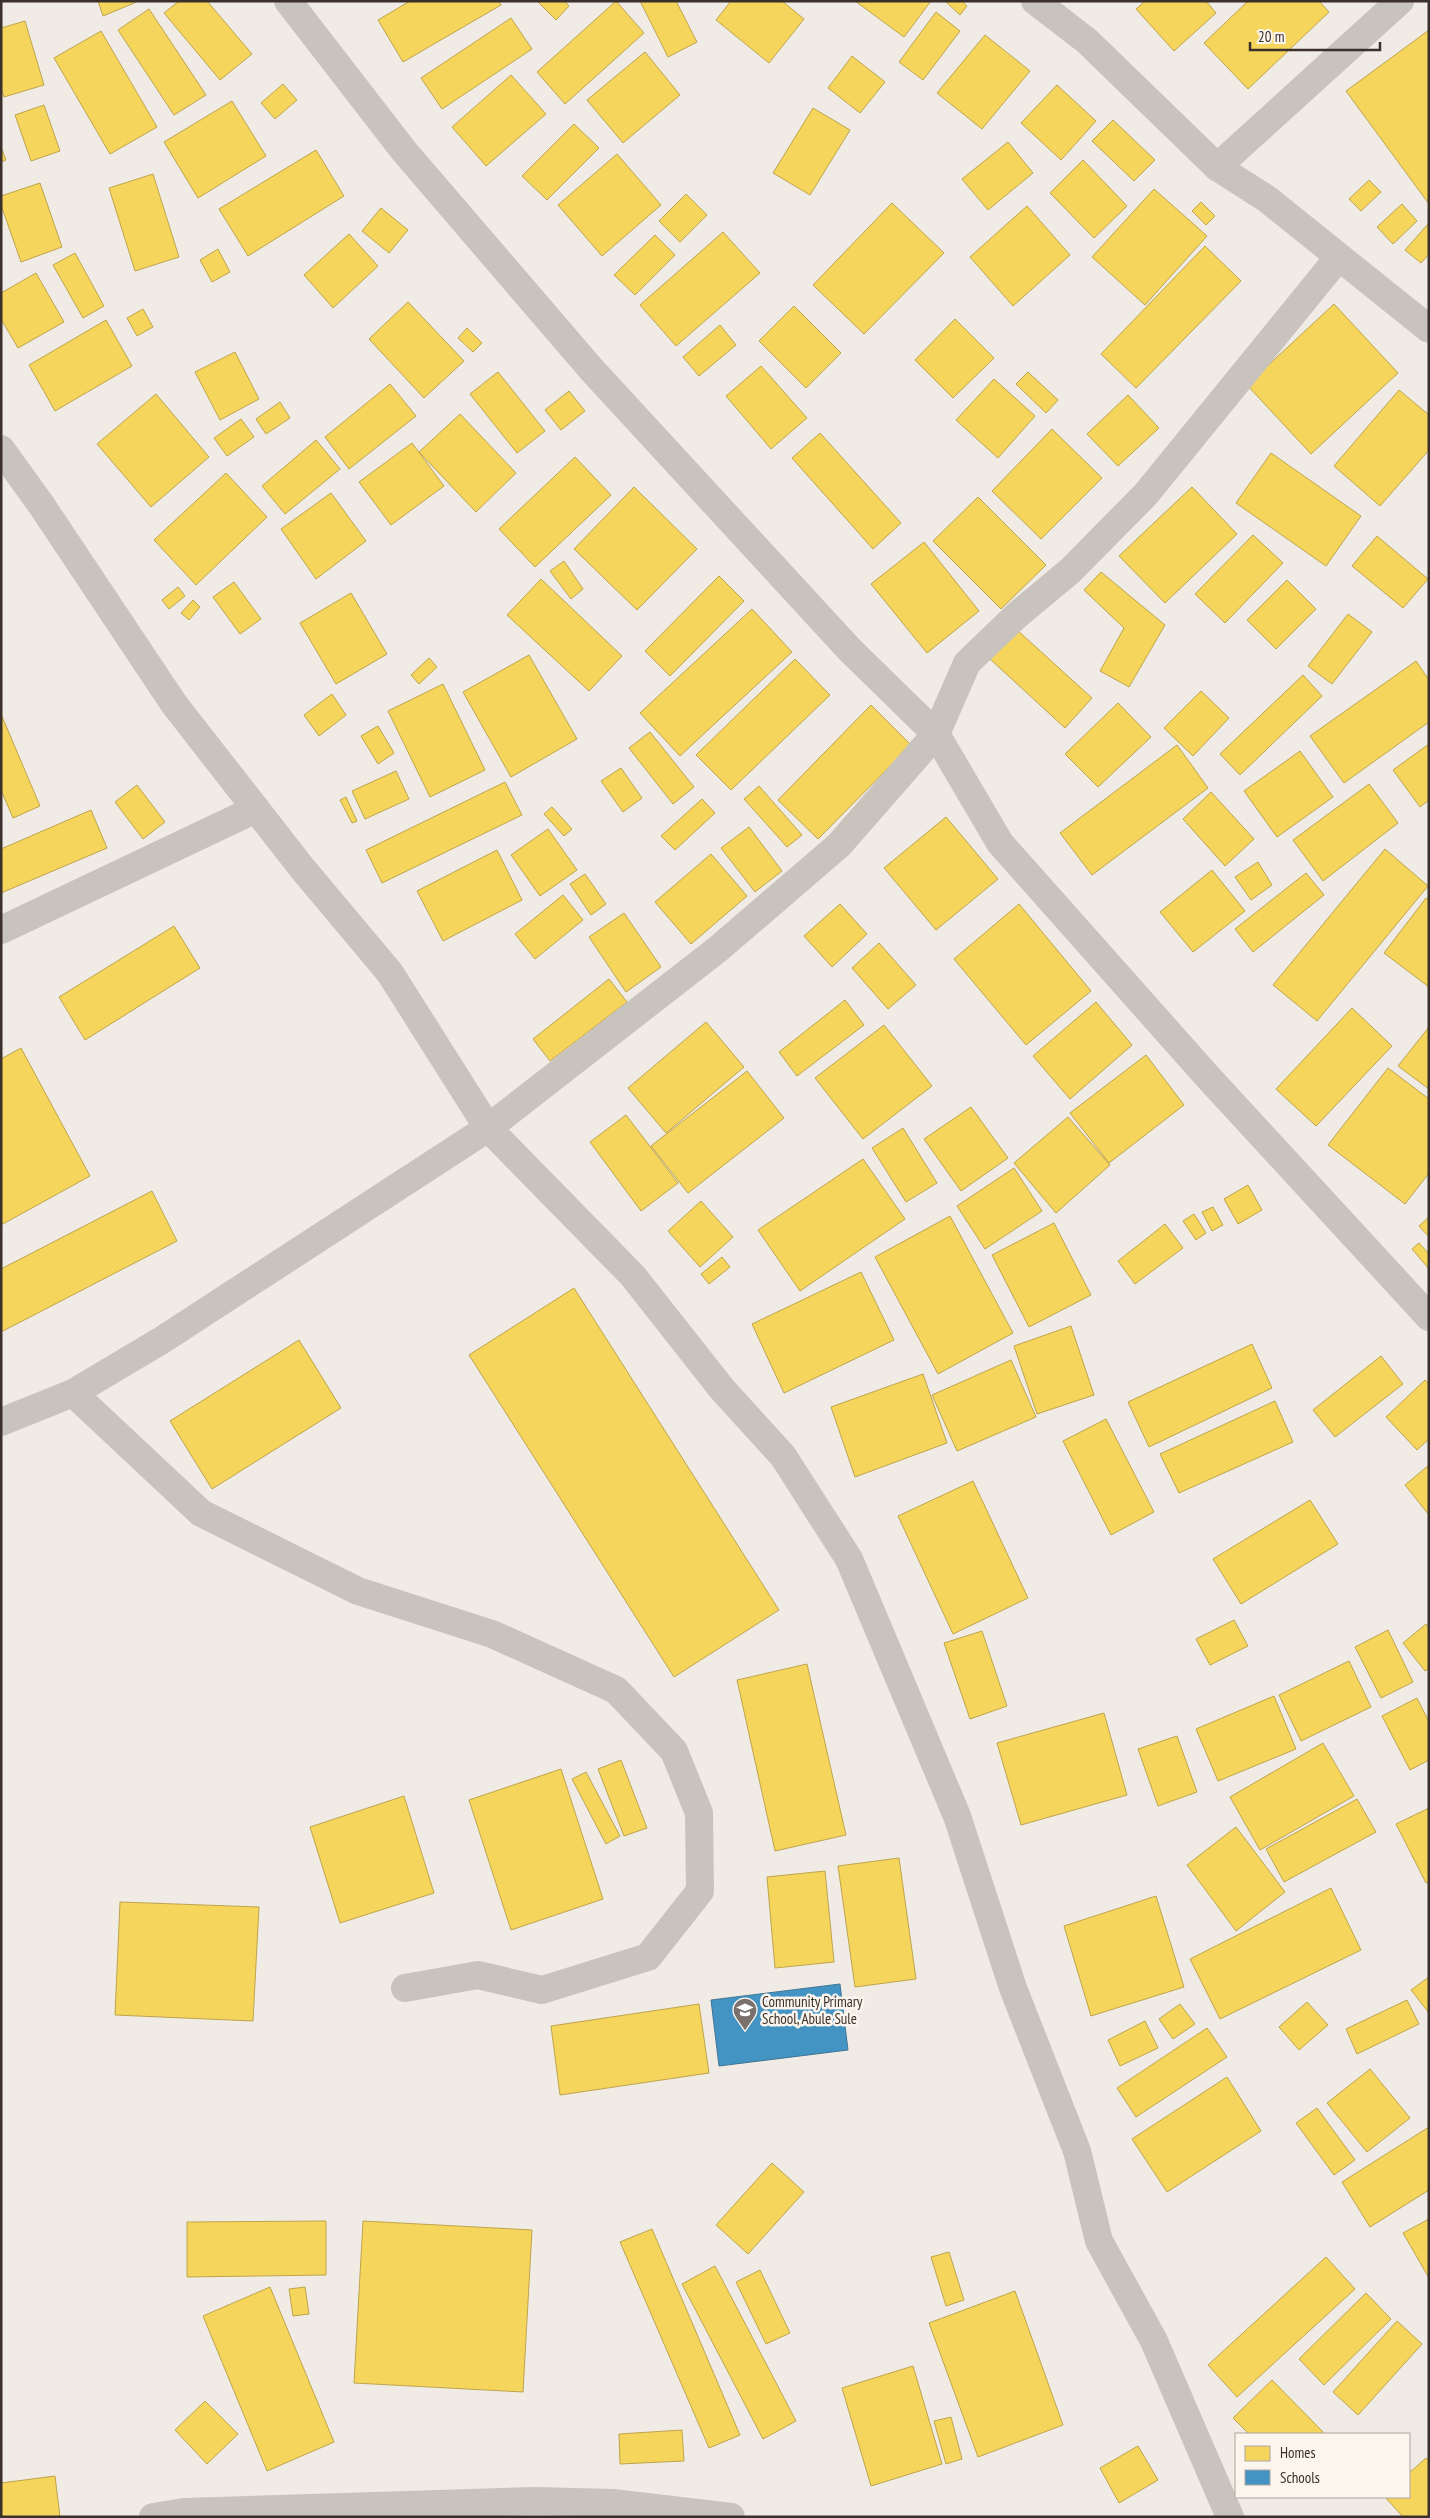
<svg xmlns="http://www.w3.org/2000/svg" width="1430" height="2518" font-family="'PT Sans Narrow',sans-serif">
<rect width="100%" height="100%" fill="#f0ebe5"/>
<g fill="#f6d55c" stroke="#bea44d">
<path d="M 98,1 L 139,1 L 103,16 Z"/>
<path d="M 179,1 L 207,1 L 252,54 L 220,80 L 164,13 Z"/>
<path d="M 410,1 L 499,1 L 501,5 L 403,62 L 378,20 Z"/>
<path d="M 537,1 L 564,1 L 569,6 L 556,20 Z"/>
<path d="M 616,1 L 644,33 L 565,104 L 537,72 Z"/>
<path d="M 640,1 L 676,1 L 697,42 L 668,57 Z"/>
<path d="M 731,1 L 782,1 L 804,19 L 769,63 L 716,20 Z"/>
<path d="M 855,1 L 931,1 L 904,37 Z"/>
<path d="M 945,1 L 962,1 L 967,6 L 960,15 Z"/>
<path d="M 1145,1 L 1206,1 L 1216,13 L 1174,51 L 1136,9 Z"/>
<path d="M 1248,1 L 1319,1 L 1329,12 L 1248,89 L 1204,43 Z"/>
<path d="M 149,9 L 206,95 L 174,115 L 118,30 Z"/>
<path d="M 936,12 L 960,31 L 923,80 L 899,62 Z"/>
<path d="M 511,18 L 532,49 L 442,109 L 421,78 Z"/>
<path d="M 25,21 L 44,85 L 4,97 L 1,87 L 1,28 Z"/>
<path d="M 1429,30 L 1429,204 L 1346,91 Z"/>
<path d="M 101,31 L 157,127 L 110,154 L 54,58 Z"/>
<path d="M 985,35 L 1030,71 L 982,129 L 937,93 Z"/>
<path d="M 645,52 L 680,95 L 623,143 L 587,100 Z"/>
<path d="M 852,56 L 885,82 L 860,113 L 828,88 Z"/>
<path d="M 511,75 L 546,114 L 486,166 L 452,127 Z"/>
<path d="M 283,84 L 297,100 L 275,119 L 261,103 Z"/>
<path d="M 1057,85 L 1096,121 L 1061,160 L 1021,123 Z"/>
<path d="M 232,101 L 266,156 L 198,198 L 164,142 Z"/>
<path d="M 44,105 L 60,151 L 31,161 L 15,115 Z"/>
<path d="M 813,108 L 850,130 L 810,195 L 773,173 Z"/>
<path d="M 1113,120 L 1155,160 L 1134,181 L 1092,141 Z"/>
<path d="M 574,124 L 599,148 L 547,200 L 522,176 Z"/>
<path d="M 1008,142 L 1033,173 L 988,210 L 962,179 Z"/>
<path d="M 1,147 L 6,160 L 1,162 Z"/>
<path d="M 316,150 L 344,196 L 248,256 L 219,209 Z"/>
<path d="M 617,154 L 661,205 L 602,256 L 558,205 Z"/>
<path d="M 1083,160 L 1127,206 L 1094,238 L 1050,193 Z"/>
<path d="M 153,174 L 179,257 L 135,271 L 109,188 Z"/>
<path d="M 1369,180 L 1381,192 L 1361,211 L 1349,199 Z"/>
<path d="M 40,183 L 62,247 L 21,262 L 1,205 L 1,196 Z"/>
<path d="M 1154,189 L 1207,236 L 1145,305 L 1092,257 Z"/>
<path d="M 686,194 L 707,215 L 680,242 L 659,221 Z"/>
<path d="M 1201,202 L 1215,216 L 1206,225 L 1192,211 Z"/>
<path d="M 892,203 L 944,253 L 864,334 L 813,285 Z"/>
<path d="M 1402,204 L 1417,221 L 1393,244 L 1377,227 Z"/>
<path d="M 1027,206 L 1070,255 L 1013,306 L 970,257 Z"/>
<path d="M 381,208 L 408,230 L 389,253 L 362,231 Z"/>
<path d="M 1429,223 L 1429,254 L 1421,263 L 1405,250 Z"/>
<path d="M 723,232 L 760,273 L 676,346 L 640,305 Z"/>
<path d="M 349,234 L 378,266 L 333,308 L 304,275 Z"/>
<path d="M 655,235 L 675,255 L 635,295 L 614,275 Z"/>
<path d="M 1205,246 L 1241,281 L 1136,388 L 1101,354 Z"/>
<path d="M 218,249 L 230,272 L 212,282 L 200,260 Z"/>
<path d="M 75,253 L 104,306 L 83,318 L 53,265 Z"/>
<path d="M 36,273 L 64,322 L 18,348 L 1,319 L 1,293 Z"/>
<path d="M 408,302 L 464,361 L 424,398 L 369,339 Z"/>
<path d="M 1334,304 L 1398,373 L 1311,454 L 1247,385 Z"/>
<path d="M 794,306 L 841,353 L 806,388 L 759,341 Z"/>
<path d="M 143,309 L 153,327 L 137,336 L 127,318 Z"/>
<path d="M 955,319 L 994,358 L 953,398 L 915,360 Z"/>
<path d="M 106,320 L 132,366 L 55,411 L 29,365 Z"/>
<path d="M 720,325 L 736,345 L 699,376 L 683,357 Z"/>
<path d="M 467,328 L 482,343 L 473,352 L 458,338 Z"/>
<path d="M 235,352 L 259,399 L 220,420 L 195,372 Z"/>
<path d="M 761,366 L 807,418 L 771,449 L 726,396 Z"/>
<path d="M 498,372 L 545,431 L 517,453 L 470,394 Z"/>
<path d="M 1028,372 L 1058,400 L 1046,413 L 1016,384 Z"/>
<path d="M 994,379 L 1035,416 L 998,458 L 956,420 Z"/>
<path d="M 390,384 L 416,416 L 349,469 L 325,437 Z"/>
<path d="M 1399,390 L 1429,415 L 1429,450 L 1380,506 L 1334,466 Z"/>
<path d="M 569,391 L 585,411 L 561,430 L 545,410 Z"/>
<path d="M 156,394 L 209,457 L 151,507 L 97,444 Z"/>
<path d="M 1128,395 L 1159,428 L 1118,466 L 1087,434 Z"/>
<path d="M 280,402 L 290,418 L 266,434 L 256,419 Z"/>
<path d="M 460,414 L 516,473 L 476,512 L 419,452 Z"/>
<path d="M 241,419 L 254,437 L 227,456 L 214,438 Z"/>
<path d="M 1052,429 L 1102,478 L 1041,539 L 992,491 Z"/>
<path d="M 820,433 L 901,523 L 873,549 L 792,458 Z"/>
<path d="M 316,440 L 340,469 L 285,514 L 262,486 Z"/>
<path d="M 412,443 L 444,486 L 391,525 L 359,482 Z"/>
<path d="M 1271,453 L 1361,516 L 1326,566 L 1236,503 Z"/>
<path d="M 575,457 L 611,495 L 535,567 L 499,529 Z"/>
<path d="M 226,473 L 267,517 L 196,585 L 154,540 Z"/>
<path d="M 634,487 L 697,549 L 637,610 L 574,549 Z"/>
<path d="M 1192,487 L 1237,534 L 1165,603 L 1119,556 Z"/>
<path d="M 331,493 L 366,541 L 316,579 L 281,529 Z"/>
<path d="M 978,497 L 1046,565 L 1001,609 L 933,541 Z"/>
<path d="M 1253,535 L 1283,563 L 1225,623 L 1195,594 Z"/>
<path d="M 1377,536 L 1428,579 L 1403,608 L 1352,566 Z"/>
<path d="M 924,542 L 979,611 L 927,653 L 871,584 Z"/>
<path d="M 564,561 L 583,589 L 571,599 L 550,571 Z"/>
<path d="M 1101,572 L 1165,625 L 1129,687 L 1100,671 L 1124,628 L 1084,590 Z"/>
<path d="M 719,576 L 744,601 L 670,676 L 645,651 Z"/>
<path d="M 541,579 L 622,656 L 589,691 L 507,615 Z"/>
<path d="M 1287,580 L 1316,609 L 1276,649 L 1247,620 Z"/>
<path d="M 234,582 L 261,619 L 240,634 L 213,597 Z"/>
<path d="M 178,587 L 185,596 L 169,609 L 162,600 Z"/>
<path d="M 351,593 L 387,654 L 336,684 L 300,623 Z"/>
<path d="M 193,600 L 200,607 L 189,620 L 181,613 Z"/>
<path d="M 752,609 L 792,652 L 680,756 L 640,713 Z"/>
<path d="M 1348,614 L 1372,632 L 1332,684 L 1308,666 Z"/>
<path d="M 1016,629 L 1092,698 L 1065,728 L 989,658 Z"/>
<path d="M 529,655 L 577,739 L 511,777 L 463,692 Z"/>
<path d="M 429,658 L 437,667 L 419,684 L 411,675 Z"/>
<path d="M 795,659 L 830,695 L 731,790 L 696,755 Z"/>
<path d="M 1416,661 L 1429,680 L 1429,722 L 1344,783 L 1310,736 Z"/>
<path d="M 1303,675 L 1322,696 L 1240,775 L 1220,754 Z"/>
<path d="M 443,684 L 485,770 L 430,797 L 388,711 Z"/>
<path d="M 1201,691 L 1229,718 L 1193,756 L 1164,728 Z"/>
<path d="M 332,694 L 346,715 L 319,736 L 304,715 Z"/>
<path d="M 1118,703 L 1151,737 L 1098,787 L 1065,754 Z"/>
<path d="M 871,705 L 911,745 L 818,839 L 778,800 Z"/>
<path d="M 1,714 L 40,806 L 13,818 L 1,790 Z"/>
<path d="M 378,726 L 394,753 L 378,764 L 361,736 Z"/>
<path d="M 650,732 L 694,787 L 673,804 L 629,748 Z"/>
<path d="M 1429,744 L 1429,800 L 1420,807 L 1393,770 Z"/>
<path d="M 1177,745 L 1208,788 L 1092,875 L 1060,833 Z"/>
<path d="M 1300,751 L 1333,797 L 1277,837 L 1244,791 Z"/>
<path d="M 621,768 L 642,798 L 623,812 L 601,781 Z"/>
<path d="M 396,771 L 409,799 L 365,819 L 352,791 Z"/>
<path d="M 505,782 L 522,815 L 382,883 L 366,850 Z"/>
<path d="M 1369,784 L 1398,823 L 1323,881 L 1293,840 Z"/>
<path d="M 137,785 L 165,822 L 143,839 L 115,802 Z"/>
<path d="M 759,786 L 802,835 L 787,847 L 744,799 Z"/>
<path d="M 1211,792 L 1254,839 L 1225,866 L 1183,819 Z"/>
<path d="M 346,797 L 357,821 L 352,823 L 340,800 Z"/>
<path d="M 702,799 L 715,813 L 675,850 L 661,836 Z"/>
<path d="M 552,807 L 572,829 L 564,836 L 544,814 Z"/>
<path d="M 91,810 L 107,848 L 1,893 L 1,849 Z"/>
<path d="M 946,817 L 998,879 L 936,930 L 884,868 Z"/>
<path d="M 749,827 L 782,871 L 755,892 L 721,848 Z"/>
<path d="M 548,829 L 577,870 L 540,896 L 511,855 Z"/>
<path d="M 1385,849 L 1428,886 L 1317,1021 L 1273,985 Z"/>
<path d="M 497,850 L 522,900 L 443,941 L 417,891 Z"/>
<path d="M 711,854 L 747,896 L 691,944 L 655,902 Z"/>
<path d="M 1258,862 L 1272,885 L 1251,900 L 1235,877 Z"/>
<path d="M 1212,870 L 1245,911 L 1193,952 L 1160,912 Z"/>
<path d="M 1306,873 L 1324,895 L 1253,952 L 1235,929 Z"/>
<path d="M 585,874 L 606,904 L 591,915 L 570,884 Z"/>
<path d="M 563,895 L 583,920 L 535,959 L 515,934 Z"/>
<path d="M 1426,898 L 1429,900 L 1429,987 L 1384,953 Z"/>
<path d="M 840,904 L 867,934 L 832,967 L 804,936 Z"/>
<path d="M 1019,904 L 1091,991 L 1026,1045 L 954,959 Z"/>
<path d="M 624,913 L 661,967 L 626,992 L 589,937 Z"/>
<path d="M 174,926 L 200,968 L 85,1040 L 59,997 Z"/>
<path d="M 879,943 L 916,985 L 888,1009 L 852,968 Z"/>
<path d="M 609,979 L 627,1002 L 550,1061 L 533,1039 Z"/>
<path d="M 845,1000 L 864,1025 L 797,1076 L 779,1052 Z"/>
<path d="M 1096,1002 L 1132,1045 L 1070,1099 L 1033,1056 Z"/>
<path d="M 1352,1008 L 1392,1046 L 1316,1126 L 1276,1089 Z"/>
<path d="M 706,1022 L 744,1067 L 666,1133 L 628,1088 Z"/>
<path d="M 884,1025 L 932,1086 L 863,1139 L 815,1078 Z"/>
<path d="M 1429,1027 L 1429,1089 L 1398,1066 Z"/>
<path d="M 21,1048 L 90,1176 L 1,1225 L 1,1059 Z"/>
<path d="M 1146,1055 L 1184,1105 L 1109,1163 L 1070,1113 Z"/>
<path d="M 1388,1068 L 1429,1099 L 1429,1173 L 1405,1204 L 1328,1145 Z"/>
<path d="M 747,1071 L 784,1118 L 688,1193 L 651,1146 Z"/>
<path d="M 971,1107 L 1008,1158 L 961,1191 L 924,1139 Z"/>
<path d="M 626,1115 L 678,1183 L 641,1211 L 590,1142 Z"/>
<path d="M 1068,1117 L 1110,1165 L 1056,1213 L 1014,1163 Z"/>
<path d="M 903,1128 L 937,1183 L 906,1202 L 872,1148 Z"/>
<path d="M 863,1159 L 905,1219 L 800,1291 L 758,1230 Z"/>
<path d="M 1014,1168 L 1042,1211 L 985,1249 L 957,1206 Z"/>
<path d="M 1248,1185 L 1262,1210 L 1238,1224 L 1224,1199 Z"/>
<path d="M 152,1191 L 177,1241 L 1,1332 L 1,1269 Z"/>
<path d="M 701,1201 L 733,1237 L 700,1267 L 668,1231 Z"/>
<path d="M 1213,1207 L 1223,1225 L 1212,1231 L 1202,1212 Z"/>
<path d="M 1194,1214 L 1206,1233 L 1196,1240 L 1183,1221 Z"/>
<path d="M 950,1216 L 1013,1333 L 938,1374 L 875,1257 Z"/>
<path d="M 1429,1217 L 1429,1237 L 1419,1226 Z"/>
<path d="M 1054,1223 L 1091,1295 L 1029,1327 L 992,1255 Z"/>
<path d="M 1165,1224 L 1183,1248 L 1135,1284 L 1118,1261 Z"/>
<path d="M 1419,1243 L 1429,1254 L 1429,1269 L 1412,1249 Z"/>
<path d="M 722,1257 L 730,1267 L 709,1284 L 701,1274 Z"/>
<path d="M 861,1272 L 894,1340 L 784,1393 L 752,1324 Z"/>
<path d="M 574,1288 L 779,1610 L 674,1677 L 469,1355 Z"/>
<path d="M 1071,1326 L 1094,1395 L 1037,1414 L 1014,1346 Z"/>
<path d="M 299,1340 L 341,1408 L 212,1489 L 170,1421 Z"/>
<path d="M 1252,1344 L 1272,1388 L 1149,1447 L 1128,1402 Z"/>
<path d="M 1381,1356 L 1403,1384 L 1335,1437 L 1313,1410 Z"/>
<path d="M 1011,1360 L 1036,1417 L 957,1451 L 932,1395 Z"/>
<path d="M 923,1374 L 947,1443 L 855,1477 L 831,1407 Z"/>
<path d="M 1425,1380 L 1429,1384 L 1429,1439 L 1417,1450 L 1386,1417 Z"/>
<path d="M 1275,1401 L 1293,1442 L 1179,1493 L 1160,1454 Z"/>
<path d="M 1106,1419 L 1154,1512 L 1111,1535 L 1063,1441 Z"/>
<path d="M 1429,1465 L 1429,1515 L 1405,1485 Z"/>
<path d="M 973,1481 L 1028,1598 L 953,1634 L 898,1516 Z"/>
<path d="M 1310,1500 L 1338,1544 L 1241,1604 L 1213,1559 Z"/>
<path d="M 1234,1620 L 1248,1646 L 1210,1665 L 1196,1639 Z"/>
<path d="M 1426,1624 L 1429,1628 L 1429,1668 L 1425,1671 L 1403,1643 Z"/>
<path d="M 1388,1630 L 1413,1682 L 1381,1698 L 1355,1647 Z"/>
<path d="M 982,1631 L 1007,1706 L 970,1719 L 944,1643 Z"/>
<path d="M 1349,1661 L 1371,1707 L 1301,1741 L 1279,1695 Z"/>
<path d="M 807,1664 L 846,1835 L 775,1851 L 737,1680 Z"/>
<path d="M 1274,1696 L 1296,1749 L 1218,1781 L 1196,1729 Z"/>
<path d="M 1417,1698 L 1429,1722 L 1429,1760 L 1410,1770 L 1382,1716 Z"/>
<path d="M 1104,1713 L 1127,1795 L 1021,1825 L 997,1743 Z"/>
<path d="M 1177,1736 L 1197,1792 L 1158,1806 L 1138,1749 Z"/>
<path d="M 1323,1743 L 1354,1796 L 1260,1850 L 1230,1797 Z"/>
<path d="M 621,1760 L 647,1828 L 624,1836 L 598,1769 Z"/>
<path d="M 561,1769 L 603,1899 L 511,1930 L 469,1800 Z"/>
<path d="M 586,1772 L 620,1836 L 606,1844 L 572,1779 Z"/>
<path d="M 404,1796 L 434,1893 L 340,1923 L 310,1827 Z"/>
<path d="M 1357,1799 L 1376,1832 L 1284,1882 L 1266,1849 Z"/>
<path d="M 1429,1808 L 1429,1882 L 1426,1883 L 1396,1824 Z"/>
<path d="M 1236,1827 L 1285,1892 L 1236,1931 L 1187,1865 Z"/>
<path d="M 899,1858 L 916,1979 L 855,1987 L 838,1866 Z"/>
<path d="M 825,1871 L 834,1962 L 775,1968 L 767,1877 Z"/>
<path d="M 1331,1888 L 1361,1950 L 1220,2019 L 1190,1959 Z"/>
<path d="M 1156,1896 L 1184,1987 L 1091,2016 L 1064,1926 Z"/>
<path d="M 120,1902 L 259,1907 L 253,2021 L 115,2015 Z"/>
<path d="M 1429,1977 L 1429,2013 L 1411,1990 Z"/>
<path d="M 1407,2000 L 1419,2024 L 1357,2054 L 1346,2029 Z"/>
<path d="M 1307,2002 L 1328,2025 L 1299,2050 L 1279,2027 Z"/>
<path d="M 699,2004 L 709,2073 L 560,2095 L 551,2026 Z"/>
<path d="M 1180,2004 L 1195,2024 L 1173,2039 L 1159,2019 Z"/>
<path d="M 1145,2021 L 1158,2048 L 1120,2066 L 1108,2040 Z"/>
<path d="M 1207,2028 L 1227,2057 L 1136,2117 L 1117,2088 Z"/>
<path d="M 1370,2069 L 1410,2118 L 1367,2152 L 1327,2103 Z"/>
<path d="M 1227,2077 L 1261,2131 L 1167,2192 L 1132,2139 Z"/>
<path d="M 1317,2108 L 1355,2160 L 1334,2175 L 1296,2123 Z"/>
<path d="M 1429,2127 L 1429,2190 L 1370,2227 L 1342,2182 Z"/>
<path d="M 772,2163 L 804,2192 L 748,2254 L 716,2225 Z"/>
<path d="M 1429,2219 L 1429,2278 L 1403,2233 Z"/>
<path d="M 326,2221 L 326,2275 L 187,2277 L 187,2222 Z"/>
<path d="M 363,2221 L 532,2230 L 523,2392 L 354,2383 Z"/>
<path d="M 652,2229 L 740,2435 L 709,2448 L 620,2242 Z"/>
<path d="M 949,2252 L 964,2300 L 946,2306 L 931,2257 Z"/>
<path d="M 1326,2257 L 1355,2289 L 1237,2397 L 1208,2365 Z"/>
<path d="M 715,2266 L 796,2421 L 763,2439 L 682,2284 Z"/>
<path d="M 760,2270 L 790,2333 L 766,2344 L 736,2282 Z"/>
<path d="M 270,2287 L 334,2442 L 267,2471 L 203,2316 Z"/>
<path d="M 305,2287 L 309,2314 L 293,2316 L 289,2289 Z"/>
<path d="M 1015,2291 L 1063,2425 L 978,2457 L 929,2323 Z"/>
<path d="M 1366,2293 L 1391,2319 L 1324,2385 L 1299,2359 Z"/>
<path d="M 1397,2321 L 1422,2344 L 1358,2415 L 1333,2392 Z"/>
<path d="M 913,2366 L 942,2464 L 871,2486 L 842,2388 Z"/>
<path d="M 1272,2380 L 1325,2434 L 1249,2434 L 1233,2418 Z"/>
<path d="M 205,2401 L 238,2434 L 207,2464 L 175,2430 Z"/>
<path d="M 951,2417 L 962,2459 L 946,2464 L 934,2421 Z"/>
<path d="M 682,2430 L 684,2461 L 620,2464 L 619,2434 Z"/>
<path d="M 1138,2446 L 1158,2480 L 1119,2503 L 1100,2468 Z"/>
<path d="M 1426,2458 L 1429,2461 L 1429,2517 L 1403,2517 L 1385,2497 L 1409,2497 L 1409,2473 Z"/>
<path d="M 55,2476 L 60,2517 L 1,2517 L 1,2483 Z"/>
</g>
<path fill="#4393c3" stroke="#417595" d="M 840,1984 L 848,2050 L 719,2066 L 711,2000 Z"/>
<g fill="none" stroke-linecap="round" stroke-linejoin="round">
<g stroke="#c9c3be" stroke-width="28">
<path d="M 288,1 L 404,151 L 592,370 L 850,650 L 936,734 L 1000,843 L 1207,1076 L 1429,1317"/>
<path d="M 1035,1 L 1087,41 L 1217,167 L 1267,199 L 1429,329"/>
<path d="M 1217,167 L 1400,1"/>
<path d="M 1,449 L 42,506 L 174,704 L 302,868 L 390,973 L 488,1128 L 633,1276 L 722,1389 L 783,1456 L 849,1559 L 957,1816 L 1013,1988 L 1077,2151 L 1099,2241 L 1154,2341 L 1230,2517"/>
<path d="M 1,930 L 256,809"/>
<path d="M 73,1393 L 201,1513 L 358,1591 L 492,1634 L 616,1690 L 674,1751 L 699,1813 L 700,1891 L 648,1957 L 542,1990 L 478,1975 L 405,1988"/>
<path d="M 1,1422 L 73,1393 L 162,1340 L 488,1128 L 718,949 L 839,845 L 936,734 L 967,663 L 1016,616 L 1070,571 L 1146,494 L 1338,258"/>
<path d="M 153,2517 L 184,2512 L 535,2501 L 613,2503 L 731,2517"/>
</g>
</g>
<defs>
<symbol id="school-pin" viewBox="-11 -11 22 30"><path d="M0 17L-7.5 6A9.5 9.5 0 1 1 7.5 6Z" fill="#7a716c" stroke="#fbf5ee"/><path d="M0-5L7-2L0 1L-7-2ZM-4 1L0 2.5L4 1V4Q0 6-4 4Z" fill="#fff"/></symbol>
</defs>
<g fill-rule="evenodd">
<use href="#school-pin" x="731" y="1996" width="28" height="38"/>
</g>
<g text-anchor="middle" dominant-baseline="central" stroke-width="5" stroke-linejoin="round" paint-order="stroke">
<g font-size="15" fill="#3b302b" stroke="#fbf5ee" text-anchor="start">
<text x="762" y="2001">Community Primary<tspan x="762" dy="17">School, Abule Sule</tspan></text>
</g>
</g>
<rect width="1430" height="2518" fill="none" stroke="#3b302b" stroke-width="5"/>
<rect x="1235" y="2433" width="175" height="65" fill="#fbf5ee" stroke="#aea6a0"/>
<rect x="1245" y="2446" width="25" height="15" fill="#f6d55c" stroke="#aea6a0"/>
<text x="1280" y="2458" font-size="15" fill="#3b302b">Homes</text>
<rect x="1245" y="2470" width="25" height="15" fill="#4393c3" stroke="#aea6a0"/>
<text x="1280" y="2483" font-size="15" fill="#3b302b">Schools</text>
<path d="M1250 42v8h130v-8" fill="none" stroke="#3b302b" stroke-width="2.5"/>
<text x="1258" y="42" font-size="15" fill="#3b302b" stroke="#fbf5ee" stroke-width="4" paint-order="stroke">20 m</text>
</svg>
